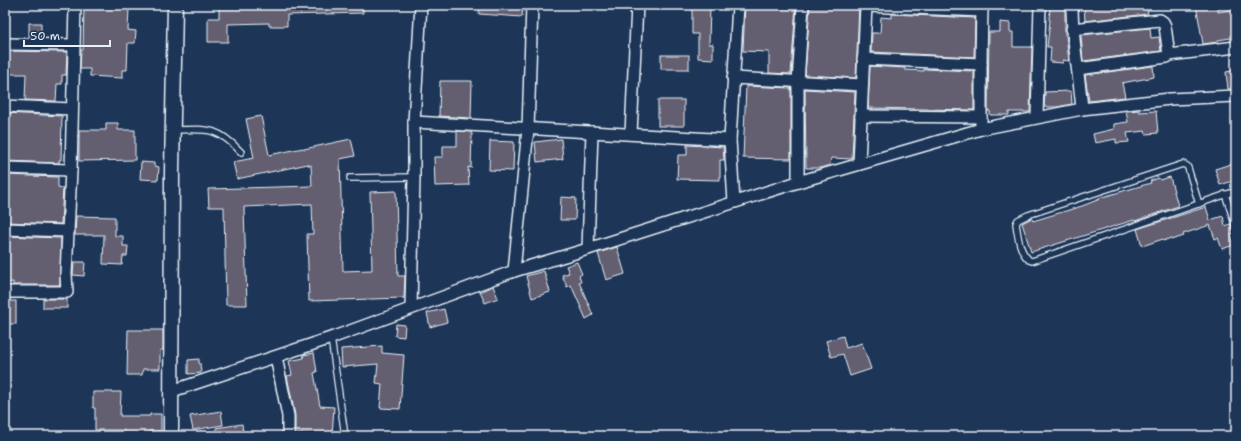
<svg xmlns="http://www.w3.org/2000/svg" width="1241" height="441" font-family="'Shantell Sans',sans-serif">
<rect width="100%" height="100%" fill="#1d3557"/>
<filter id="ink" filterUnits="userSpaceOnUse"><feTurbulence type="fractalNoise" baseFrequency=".025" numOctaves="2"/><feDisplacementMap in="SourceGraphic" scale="8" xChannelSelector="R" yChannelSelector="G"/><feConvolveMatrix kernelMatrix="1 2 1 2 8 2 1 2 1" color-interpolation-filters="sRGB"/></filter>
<g filter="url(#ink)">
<g fill="#645f71" stroke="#e8f1f8">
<path d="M 219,5 L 363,5 L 363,13 L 287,15 L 287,26 L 269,26 L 269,23 L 228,24 L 228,42 L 208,42 L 208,18 L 219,18 Z"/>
<path d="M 480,5 L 523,5 L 522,17 L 479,14 Z"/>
<path d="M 692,5 L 710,5 L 709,44 L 713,44 L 713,59 L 698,58 L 698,34 L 692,34 Z"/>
<path d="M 745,5 L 796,5 L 791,74 L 769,73 L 769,52 L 743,51 Z"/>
<path d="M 810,5 L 859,5 L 856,78 L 805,75 Z"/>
<path d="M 1084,5 L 1146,5 L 1148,14 L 1085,21 Z"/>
<path d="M 1196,5 L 1218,5 L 1218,12 L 1236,9 L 1236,37 L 1218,40 L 1218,42 L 1203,44 Z"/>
<path d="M 84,6 L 129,8 L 128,30 L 136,31 L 135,43 L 128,43 L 127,70 L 122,70 L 122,78 L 90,76 L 90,69 L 80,69 L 81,50 L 83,50 Z"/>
<path d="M 1050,7 L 1065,8 L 1065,35 L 1066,35 L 1069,61 L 1063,60 L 1063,63 L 1050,62 L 1051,47 L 1047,47 L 1050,20 L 1049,20 Z"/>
<path d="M 892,14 L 975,18 L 974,57 L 871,52 L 872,33 L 880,33 L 881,17 L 892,18 Z"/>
<path d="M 1000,22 L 1010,23 L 1010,32 L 1013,32 L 1013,47 L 1032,47 L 1030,112 L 1009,112 L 1009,115 L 990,115 L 990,111 L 988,111 L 989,32 L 1000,32 Z"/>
<path d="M 29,23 L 41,23 L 41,38 L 29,37 Z"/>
<path d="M 1150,28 L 1151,38 L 1159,37 L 1161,51 L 1083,61 L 1081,35 Z"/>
<path d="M 5,51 L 67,52 L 66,75 L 62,75 L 62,84 L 57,84 L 56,101 L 25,100 L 26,74 L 10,74 L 10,72 L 5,72 Z"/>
<rect x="661" y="55" width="28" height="14"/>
<path d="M 870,66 L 905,68 L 905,70 L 924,71 L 924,69 L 974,71 L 974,110 L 868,108 Z"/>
<path d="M 1153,66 L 1154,77 L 1122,83 L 1125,97 L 1089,101 L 1085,75 Z"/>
<path d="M 1236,70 L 1236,89 L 1228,89 L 1226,72 Z"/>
<path d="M 440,81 L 472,81 L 471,118 L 439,116 Z"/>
<path d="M 746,86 L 791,88 L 791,159 L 743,158 Z"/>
<path d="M 805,89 L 855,92 L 852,159 L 831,158 L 830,165 L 820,168 L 806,168 Z"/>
<path d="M 1071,91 L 1072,104 L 1057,107 L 1044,107 L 1045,92 Z"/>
<rect x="658" y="100" width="26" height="26"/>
<path d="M 1139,110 L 1139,112 L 1156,111 L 1158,133 L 1146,134 L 1145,131 L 1127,133 L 1129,142 L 1116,143 L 1116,139 L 1095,143 L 1093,134 L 1114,129 L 1114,124 L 1128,122 L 1126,111 Z"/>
<path d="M 5,113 L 62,116 L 61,160 L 59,160 L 59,163 L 5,161 Z"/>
<path d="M 261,116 L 269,155 L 303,148 L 304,149 L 351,139 L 355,156 L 340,159 L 343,271 L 372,270 L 370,192 L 396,191 L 398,276 L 405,276 L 404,298 L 309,301 L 307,234 L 313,234 L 312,204 L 244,207 L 247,305 L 226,305 L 224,207 L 209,207 L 208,189 L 312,186 L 311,165 L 309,166 L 308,164 L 237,179 L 233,162 L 254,158 L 246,119 Z"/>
<path d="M 106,123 L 118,123 L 118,130 L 135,130 L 135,160 L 79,161 L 79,130 L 106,130 Z"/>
<path d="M 457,131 L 471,132 L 472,134 L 471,168 L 468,167 L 469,185 L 435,186 L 434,157 L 443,157 L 443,146 L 457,146 Z"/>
<path d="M 561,139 L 563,159 L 537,162 L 535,142 Z"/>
<path d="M 490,141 L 514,142 L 513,171 L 489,170 Z"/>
<path d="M 687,145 L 723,147 L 724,160 L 720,160 L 720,180 L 677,179 L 678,155 L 687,155 Z"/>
<path d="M 141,162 L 154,163 L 154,166 L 159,167 L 158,180 L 140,179 Z"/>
<path d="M 1234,163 L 1236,171 L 1236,180 L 1220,185 L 1215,169 Z"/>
<path d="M 5,175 L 58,177 L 58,187 L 63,188 L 61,224 L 5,222 Z"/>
<path d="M 1170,177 L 1178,206 L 1135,221 L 1134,220 L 1031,252 L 1022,223 L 1032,218 L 1033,221 L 1082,206 L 1100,199 L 1099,198 L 1151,183 L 1150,181 L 1159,178 L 1160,180 Z"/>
<path d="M 561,197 L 576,198 L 575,220 L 560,220 Z"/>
<path d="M 1206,207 L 1210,220 L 1223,216 L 1225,226 L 1230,224 L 1234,233 L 1231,234 L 1234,245 L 1222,249 L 1218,238 L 1215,239 L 1210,225 L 1183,234 L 1184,236 L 1171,240 L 1171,238 L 1163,241 L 1163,239 L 1142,246 L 1137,229 Z"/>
<path d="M 76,216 L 115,217 L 115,236 L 123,236 L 123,246 L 128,246 L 127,256 L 123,256 L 122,265 L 103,264 L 104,235 L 75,235 Z"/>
<path d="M 5,236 L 61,238 L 60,285 L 13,285 L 13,282 L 5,283 Z"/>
<path d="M 617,247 L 625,274 L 606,280 L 598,253 Z"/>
<path d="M 74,262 L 85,262 L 84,276 L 73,275 Z"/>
<path d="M 577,262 L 582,274 L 579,276 L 581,282 L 579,282 L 593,315 L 586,319 L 571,285 L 567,287 L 562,275 L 569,273 L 566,266 Z"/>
<path d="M 544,271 L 550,292 L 532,298 L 526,276 Z"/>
<path d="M 493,286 L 498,298 L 485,303 L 480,292 Z"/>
<rect x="43" y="299" width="24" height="9"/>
<rect x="5" y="301" width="11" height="23"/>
<path d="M 444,309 L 447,322 L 430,327 L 427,313 Z"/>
<path d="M 396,324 L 405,325 L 404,337 L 395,336 Z"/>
<path d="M 128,330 L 163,330 L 163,350 L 160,350 L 160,369 L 143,369 L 142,375 L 127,375 Z"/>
<path d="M 843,336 L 846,348 L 862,343 L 871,369 L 850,376 L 843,354 L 831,357 L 826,341 Z"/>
<path d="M 382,346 L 382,353 L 404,355 L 400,409 L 380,408 L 382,384 L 376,383 L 378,364 L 342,367 L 341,349 Z"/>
<path d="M 314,353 L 317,372 L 314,373 L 320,406 L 334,407 L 332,436 L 314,436 L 314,434 L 295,433 L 295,415 L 287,376 L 292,375 L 289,361 L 304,358 L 303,355 Z"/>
<path d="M 199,359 L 199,363 L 200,363 L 201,373 L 188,374 L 188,360 Z"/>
<path d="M 93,392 L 121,392 L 120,416 L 150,416 L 150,414 L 161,414 L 161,431 L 149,431 L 149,436 L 124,436 L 124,430 L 95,430 L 95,408 L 93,408 Z"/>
<path d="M 221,411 L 223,425 L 193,430 L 190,416 Z"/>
<path d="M 242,424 L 243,433 L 217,436 L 216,428 Z"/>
</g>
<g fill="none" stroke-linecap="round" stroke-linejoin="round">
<defs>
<g id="service">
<path d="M 174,130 C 206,129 217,126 241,152"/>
<path d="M 350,178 L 414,177"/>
<path d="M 1225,194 L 1236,227"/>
<path d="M 1199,204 L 1188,168 L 1187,166 L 1183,164 L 1028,215 L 1018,220 L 1016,224 C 1018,236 1019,251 1029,260 L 1032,261 L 1236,191"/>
<path d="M 331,338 L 345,436"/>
</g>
<g id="minor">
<path d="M 1072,5 C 1072,40 1079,74 1082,109"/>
<path d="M 866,6 L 982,11"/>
<path d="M 1072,29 L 1160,20 L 1163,22 L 1165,26 L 1169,55 L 1167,57 L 1078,69"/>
<path d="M 5,44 L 74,45"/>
<path d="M 1169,55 L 1236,47"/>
<path d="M 863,59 L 981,64"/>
<path d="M 733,78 L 862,85"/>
<path d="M 5,106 L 72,109"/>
<path d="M 861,116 L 981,117"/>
<path d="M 1037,117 L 1040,5"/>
<path d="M 414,122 L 730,140"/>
<path d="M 981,129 L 981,64 L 982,5"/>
<path d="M 631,134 L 637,5"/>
<path d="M 859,164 L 866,5"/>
<path d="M 5,168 L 71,170"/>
<path d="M 798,182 L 798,82 L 803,5"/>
<path d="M 734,202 L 730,140 L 738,5"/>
<path d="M 5,229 L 68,231"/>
<path d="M 588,249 L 592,132"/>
<path d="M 514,271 L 528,129 L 532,5"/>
<path d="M 5,292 L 67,292 L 66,274 L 71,170 L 75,5"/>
<path d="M 411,308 L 414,177 L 414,122 L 421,5"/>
<path d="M 276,357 L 288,416 L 288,436"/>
<path d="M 172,391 L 331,338 L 514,271 L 588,249 L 798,182 L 981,129 L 1082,109 L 1170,99 L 1236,96"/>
</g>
<path id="tertiary" d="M 171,436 L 172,172 L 175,5"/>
</defs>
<use href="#service" stroke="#e8f1f8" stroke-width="8"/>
<use href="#minor" stroke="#e8f1f8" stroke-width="14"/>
<use href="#tertiary" stroke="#e8f1f8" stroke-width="17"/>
<use href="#service" stroke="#1d3557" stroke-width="5.5"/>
<use href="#minor" stroke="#1d3557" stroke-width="11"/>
<use href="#tertiary" stroke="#1d3557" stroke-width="14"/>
</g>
</g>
<rect width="1241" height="441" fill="none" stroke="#1d3557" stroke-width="20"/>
<rect x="10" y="10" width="1221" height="421" fill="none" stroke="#e8f1f8" stroke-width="1.5" filter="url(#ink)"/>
<path d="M24 40v6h86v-6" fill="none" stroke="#e8f1f8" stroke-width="2"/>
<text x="30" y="40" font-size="12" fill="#e8f1f8" stroke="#1d3557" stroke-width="3" paint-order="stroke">50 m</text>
</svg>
